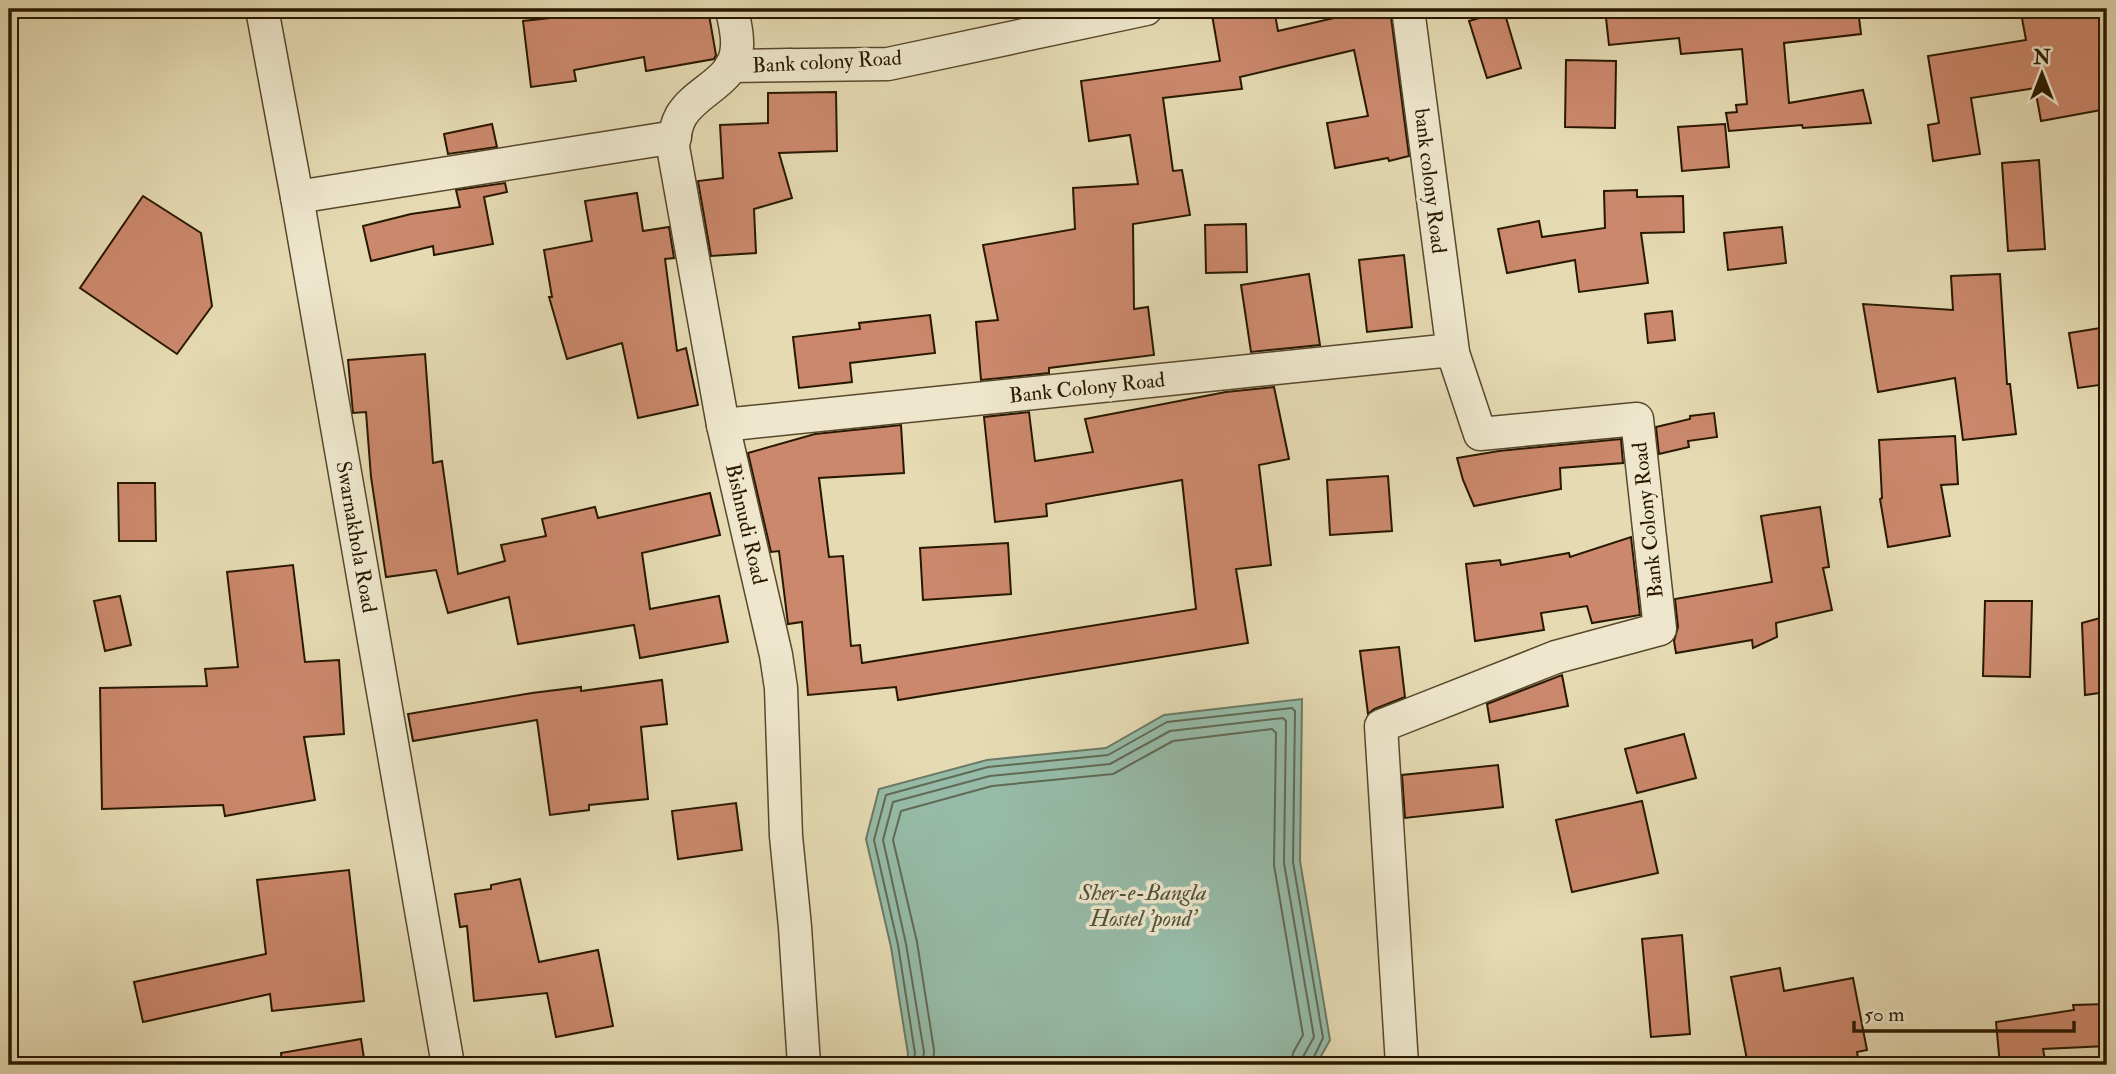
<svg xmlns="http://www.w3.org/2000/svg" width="2116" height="1074" font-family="'IM FELL Double Pica',serif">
<rect width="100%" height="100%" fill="#e5dab2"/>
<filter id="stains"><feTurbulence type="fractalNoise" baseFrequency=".00286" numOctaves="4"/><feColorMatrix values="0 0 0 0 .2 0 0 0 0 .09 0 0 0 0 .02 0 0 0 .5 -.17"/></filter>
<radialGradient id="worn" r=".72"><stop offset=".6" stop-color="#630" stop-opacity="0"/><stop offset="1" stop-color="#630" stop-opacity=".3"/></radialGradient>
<path fill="#96bba8" stroke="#6a7a65" stroke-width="2" d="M 1302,699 L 1300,861 L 1330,1040 L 1316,1065 L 906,1065 L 908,1054 L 891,947 L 866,839 L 879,789 L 987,760 L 1106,748 L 1164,715 Z"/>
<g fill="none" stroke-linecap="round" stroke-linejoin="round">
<g stroke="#606a54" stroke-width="2">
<path d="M 913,1065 L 915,1053 L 898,945 L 874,840 L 886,795 L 988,767 L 1108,755 L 1167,722 L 1292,708 L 1295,711 L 1293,862 L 1323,1038 L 1310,1065"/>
<path d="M 922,1065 L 924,1052 L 906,944 L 883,840 L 893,802 L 990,776 L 1110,764 L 1170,731 L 1283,718 L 1286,721 L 1284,863 L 1314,1037 L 1303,1057 L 1302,1065"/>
<path d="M 933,1065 L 934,1050 L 917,942 L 893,840 L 901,811 L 992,786 L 1113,774 L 1173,741 L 1272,729 L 1276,733 L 1274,865 L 1303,1035 L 1293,1053 L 1291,1065"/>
</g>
</g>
<g fill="#cb886c" stroke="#291800" stroke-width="2">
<path d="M 576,9 L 708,9 L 716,55 L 714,59 L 646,71 L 644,57 L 574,70 L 576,81 L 531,87 L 523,21 L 577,15 Z"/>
<path d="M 1211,9 L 1274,9 L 1278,31 L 1334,18 L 1390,9 L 1409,156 L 1389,161 L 1388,158 L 1335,168 L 1327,123 L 1368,116 L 1354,50 L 1240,77 L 1242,89 L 1163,98 L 1173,171 L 1182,170 L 1190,215 L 1133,224 L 1134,309 L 1148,307 L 1154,355 L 1049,368 L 1049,373 L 981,380 L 976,322 L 998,320 L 983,245 L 1075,229 L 1073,188 L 1138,184 L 1130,135 L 1089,141 L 1081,81 L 1220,61 Z"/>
<path d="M 1605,9 L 1858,9 L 1861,34 L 1784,43 L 1789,103 L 1863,90 L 1871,123 L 1803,128 L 1802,125 L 1729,131 L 1726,113 L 1737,112 L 1736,105 L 1747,104 L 1742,49 L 1681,54 L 1679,38 L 1609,45 Z"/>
<path d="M 2045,9 L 2107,9 L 2107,109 L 2041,121 L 2035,88 L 1971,98 L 1980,154 L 1933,161 L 1928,125 L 1939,123 L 1928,56 L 2026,40 L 2021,13 Z"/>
<path d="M 1504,11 L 1521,68 L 1487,78 L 1469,21 Z"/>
<path d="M 1566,60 L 1616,61 L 1615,128 L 1565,127 Z"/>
<path d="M 836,92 L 837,151 L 779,153 L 792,198 L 754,209 L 756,253 L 711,256 L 698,181 L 723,178 L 720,125 L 768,123 L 768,93 Z"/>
<path d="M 492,124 L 497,147 L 448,154 L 444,134 Z"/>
<path d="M 1725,124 L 1729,167 L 1682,171 L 1678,127 Z"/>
<path d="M 2039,160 L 2045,249 L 2008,251 L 2002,163 Z"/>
<path d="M 505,183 L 507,192 L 484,197 L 493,244 L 434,255 L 433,246 L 371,261 L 363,226 L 411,214 L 460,207 L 456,190 Z"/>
<path d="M 1637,190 L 1637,197 L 1683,196 L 1684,232 L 1641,233 L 1648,283 L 1579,292 L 1575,260 L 1507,273 L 1498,229 L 1539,221 L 1542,237 L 1605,228 L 1604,191 Z"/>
<path d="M 637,193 L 643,231 L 669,227 L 674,258 L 665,259 L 677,351 L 686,348 L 698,405 L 638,418 L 622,343 L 567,359 L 549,297 L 552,297 L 544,250 L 592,241 L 585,201 Z"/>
<path d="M 143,196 L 201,233 L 212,306 L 177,354 L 80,288 Z"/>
<path d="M 1246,224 L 1247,272 L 1206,273 L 1205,225 Z"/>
<path d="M 1782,227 L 1786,263 L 1728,270 L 1724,233 Z"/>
<path d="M 1404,255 L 1412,327 L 1367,332 L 1359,260 Z"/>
<path d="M 1309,274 L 1320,345 L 1251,352 L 1241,285 Z"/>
<path d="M 2000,274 L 2007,384 L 2010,384 L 2016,434 L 1963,440 L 1955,378 L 1878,392 L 1863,304 L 1953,310 L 1951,276 Z"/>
<path d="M 1672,311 L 1675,340 L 1648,343 L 1645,314 Z"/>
<path d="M 930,315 L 935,353 L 850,363 L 852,382 L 799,388 L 793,337 L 860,329 L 859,323 Z"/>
<path d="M 2107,327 L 2107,384 L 2078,388 L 2069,333 Z"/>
<path d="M 425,354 L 433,463 L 442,461 L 458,574 L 505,561 L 501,545 L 546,536 L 542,519 L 595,507 L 598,518 L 710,493 L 720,535 L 642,553 L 650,609 L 719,596 L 728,642 L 640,658 L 634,625 L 518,644 L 509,597 L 448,613 L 436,570 L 386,577 L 371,477 L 366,412 L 353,413 L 348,360 Z"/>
<path d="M 1274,387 L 1289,459 L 1259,465 L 1271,565 L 1236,569 L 1248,643 L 898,700 L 896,687 L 808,695 L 802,622 L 788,624 L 779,551 L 771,552 L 748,453 L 815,434 L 901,425 L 904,473 L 819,478 L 829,557 L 843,556 L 851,646 L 860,645 L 862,663 L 1196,609 L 1182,480 L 1046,504 L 1047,516 L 995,522 L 984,417 L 1029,412 L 1035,461 L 1093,452 L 1085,419 L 1226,392 Z"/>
<path d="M 1714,413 L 1717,437 L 1688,441 L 1689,447 L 1659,454 L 1656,427 L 1690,419 L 1690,416 Z"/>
<path d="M 1955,436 L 1958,484 L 1941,485 L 1950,536 L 1888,547 L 1880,499 L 1882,498 L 1879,440 Z"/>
<path d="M 1621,439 L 1623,463 L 1560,468 L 1561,489 L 1474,506 L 1463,480 L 1457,458 L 1499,451 Z"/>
<path d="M 1388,476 L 1392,531 L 1330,535 L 1327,480 Z"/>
<path d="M 118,483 L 155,483 L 156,541 L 119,541 Z"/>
<path d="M 1820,507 L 1829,567 L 1823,568 L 1832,610 L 1776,623 L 1777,637 L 1753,648 L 1752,640 L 1676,653 L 1674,641 L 1678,627 L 1675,599 L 1772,582 L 1761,516 Z"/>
<path d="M 1631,537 L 1640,615 L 1592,623 L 1587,606 L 1541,613 L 1544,630 L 1475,641 L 1466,564 L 1500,560 L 1501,565 L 1569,553 L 1570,557 Z"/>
<path d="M 1008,543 L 1011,594 L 923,600 L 920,548 Z"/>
<path d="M 293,565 L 305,662 L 339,660 L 344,734 L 304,737 L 315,800 L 225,816 L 223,805 L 102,809 L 100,688 L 207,686 L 205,669 L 238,667 L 227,572 Z"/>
<path d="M 120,596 L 131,645 L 105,651 L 94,601 Z"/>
<path d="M 1985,601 L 2032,601 L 2030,677 L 1983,676 Z"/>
<path d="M 2107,616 L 2107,692 L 2085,695 L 2082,623 Z"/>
<path d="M 1399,647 L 1405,697 L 1374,709 L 1368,714 L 1360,651 Z"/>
<path d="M 1562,675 L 1568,706 L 1490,722 L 1487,704 Z"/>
<path d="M 662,680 L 667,724 L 641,727 L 648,799 L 589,805 L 589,810 L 550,815 L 537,720 L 413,741 L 408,714 L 532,693 L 581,687 L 581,691 Z"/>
<path d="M 1684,734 L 1696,778 L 1637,793 L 1625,749 Z"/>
<path d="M 1498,765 L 1503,807 L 1405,818 L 1402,775 Z"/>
<path d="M 1642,801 L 1658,873 L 1572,892 L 1556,820 Z"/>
<path d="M 736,803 L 742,850 L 678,859 L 672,811 Z"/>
<path d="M 349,870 L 364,1001 L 272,1011 L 270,994 L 143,1022 L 134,982 L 266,954 L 257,880 Z"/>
<path d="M 520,879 L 539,962 L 598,950 L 613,1026 L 556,1037 L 547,993 L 474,1001 L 467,926 L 460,927 L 455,894 L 491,889 L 491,885 Z"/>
<path d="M 1682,935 L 1690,1034 L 1651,1037 L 1642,939 Z"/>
<path d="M 1780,968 L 1784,991 L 1853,978 L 1867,1050 L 1857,1052 L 1859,1065 L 1748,1065 L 1731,977 Z"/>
<path d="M 2107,1004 L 2107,1046 L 2043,1049 L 2046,1065 L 2000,1065 L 1996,1022 L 2074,1010 L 2073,1005 Z"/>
<path d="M 361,1039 L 365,1065 L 282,1065 L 281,1053 Z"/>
</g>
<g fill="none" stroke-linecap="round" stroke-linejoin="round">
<defs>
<g id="minor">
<path d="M 262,9 L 297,197 L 448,1065"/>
<path d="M 732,9 C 734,21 738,34 737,46 C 736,82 697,89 681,116 C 676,125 674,137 673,147 L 723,425 L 776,655 L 781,688 L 786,836 L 795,927 L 804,1065"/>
<path d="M 1408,9 L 1453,352"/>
<path d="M 791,65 L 731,66 L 888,64 L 1146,9"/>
<path d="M 297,197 L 675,137"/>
<path d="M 723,425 L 1452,350 L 1480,434 L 1637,419 L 1660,629 L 1556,657 L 1381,726 L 1402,1065"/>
</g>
</defs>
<use href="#minor" stroke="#58482c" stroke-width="35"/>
<use href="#minor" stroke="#eee7cd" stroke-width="32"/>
</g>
<g text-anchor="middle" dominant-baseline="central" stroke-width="7" stroke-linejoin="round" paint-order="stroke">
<g font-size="21" fill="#291800" stroke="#eee7cd">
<text transform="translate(827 62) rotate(-3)">Bank colony Road</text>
<text transform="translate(1430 181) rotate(83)">bank colony Road</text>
<text transform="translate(1087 388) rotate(-6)">Bank Colony Road</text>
<text transform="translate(1648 520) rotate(-96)">Bank Colony Road</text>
<text transform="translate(746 524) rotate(77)">Bishnudi Road</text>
<text transform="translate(356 537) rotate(80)">Swarnakhola Road</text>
</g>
<g font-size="23" font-style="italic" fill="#4f513b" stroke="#eee7cd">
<text x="1143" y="892">Sher-e-Bangla<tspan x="1143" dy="26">Hostel 'pond'</tspan></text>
</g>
</g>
<rect width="2116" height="1074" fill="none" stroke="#e5dab2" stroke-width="35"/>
<rect x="10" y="10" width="2095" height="1053" fill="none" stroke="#291800" stroke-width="3.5"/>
<rect x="18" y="18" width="2081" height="1039" fill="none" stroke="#291800" stroke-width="2"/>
<g transform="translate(2042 74)" stroke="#eee7cd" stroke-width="5" paint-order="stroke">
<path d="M0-5L12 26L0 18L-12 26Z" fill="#291800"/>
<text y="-10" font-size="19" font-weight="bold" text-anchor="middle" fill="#291800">N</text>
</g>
<path d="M1854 1021v10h220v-10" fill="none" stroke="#291800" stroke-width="3.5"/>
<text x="1864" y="1021" font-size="21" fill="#291800" stroke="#eee7cd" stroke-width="5" paint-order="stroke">50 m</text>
<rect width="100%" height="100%" filter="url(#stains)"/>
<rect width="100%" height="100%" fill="url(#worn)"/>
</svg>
